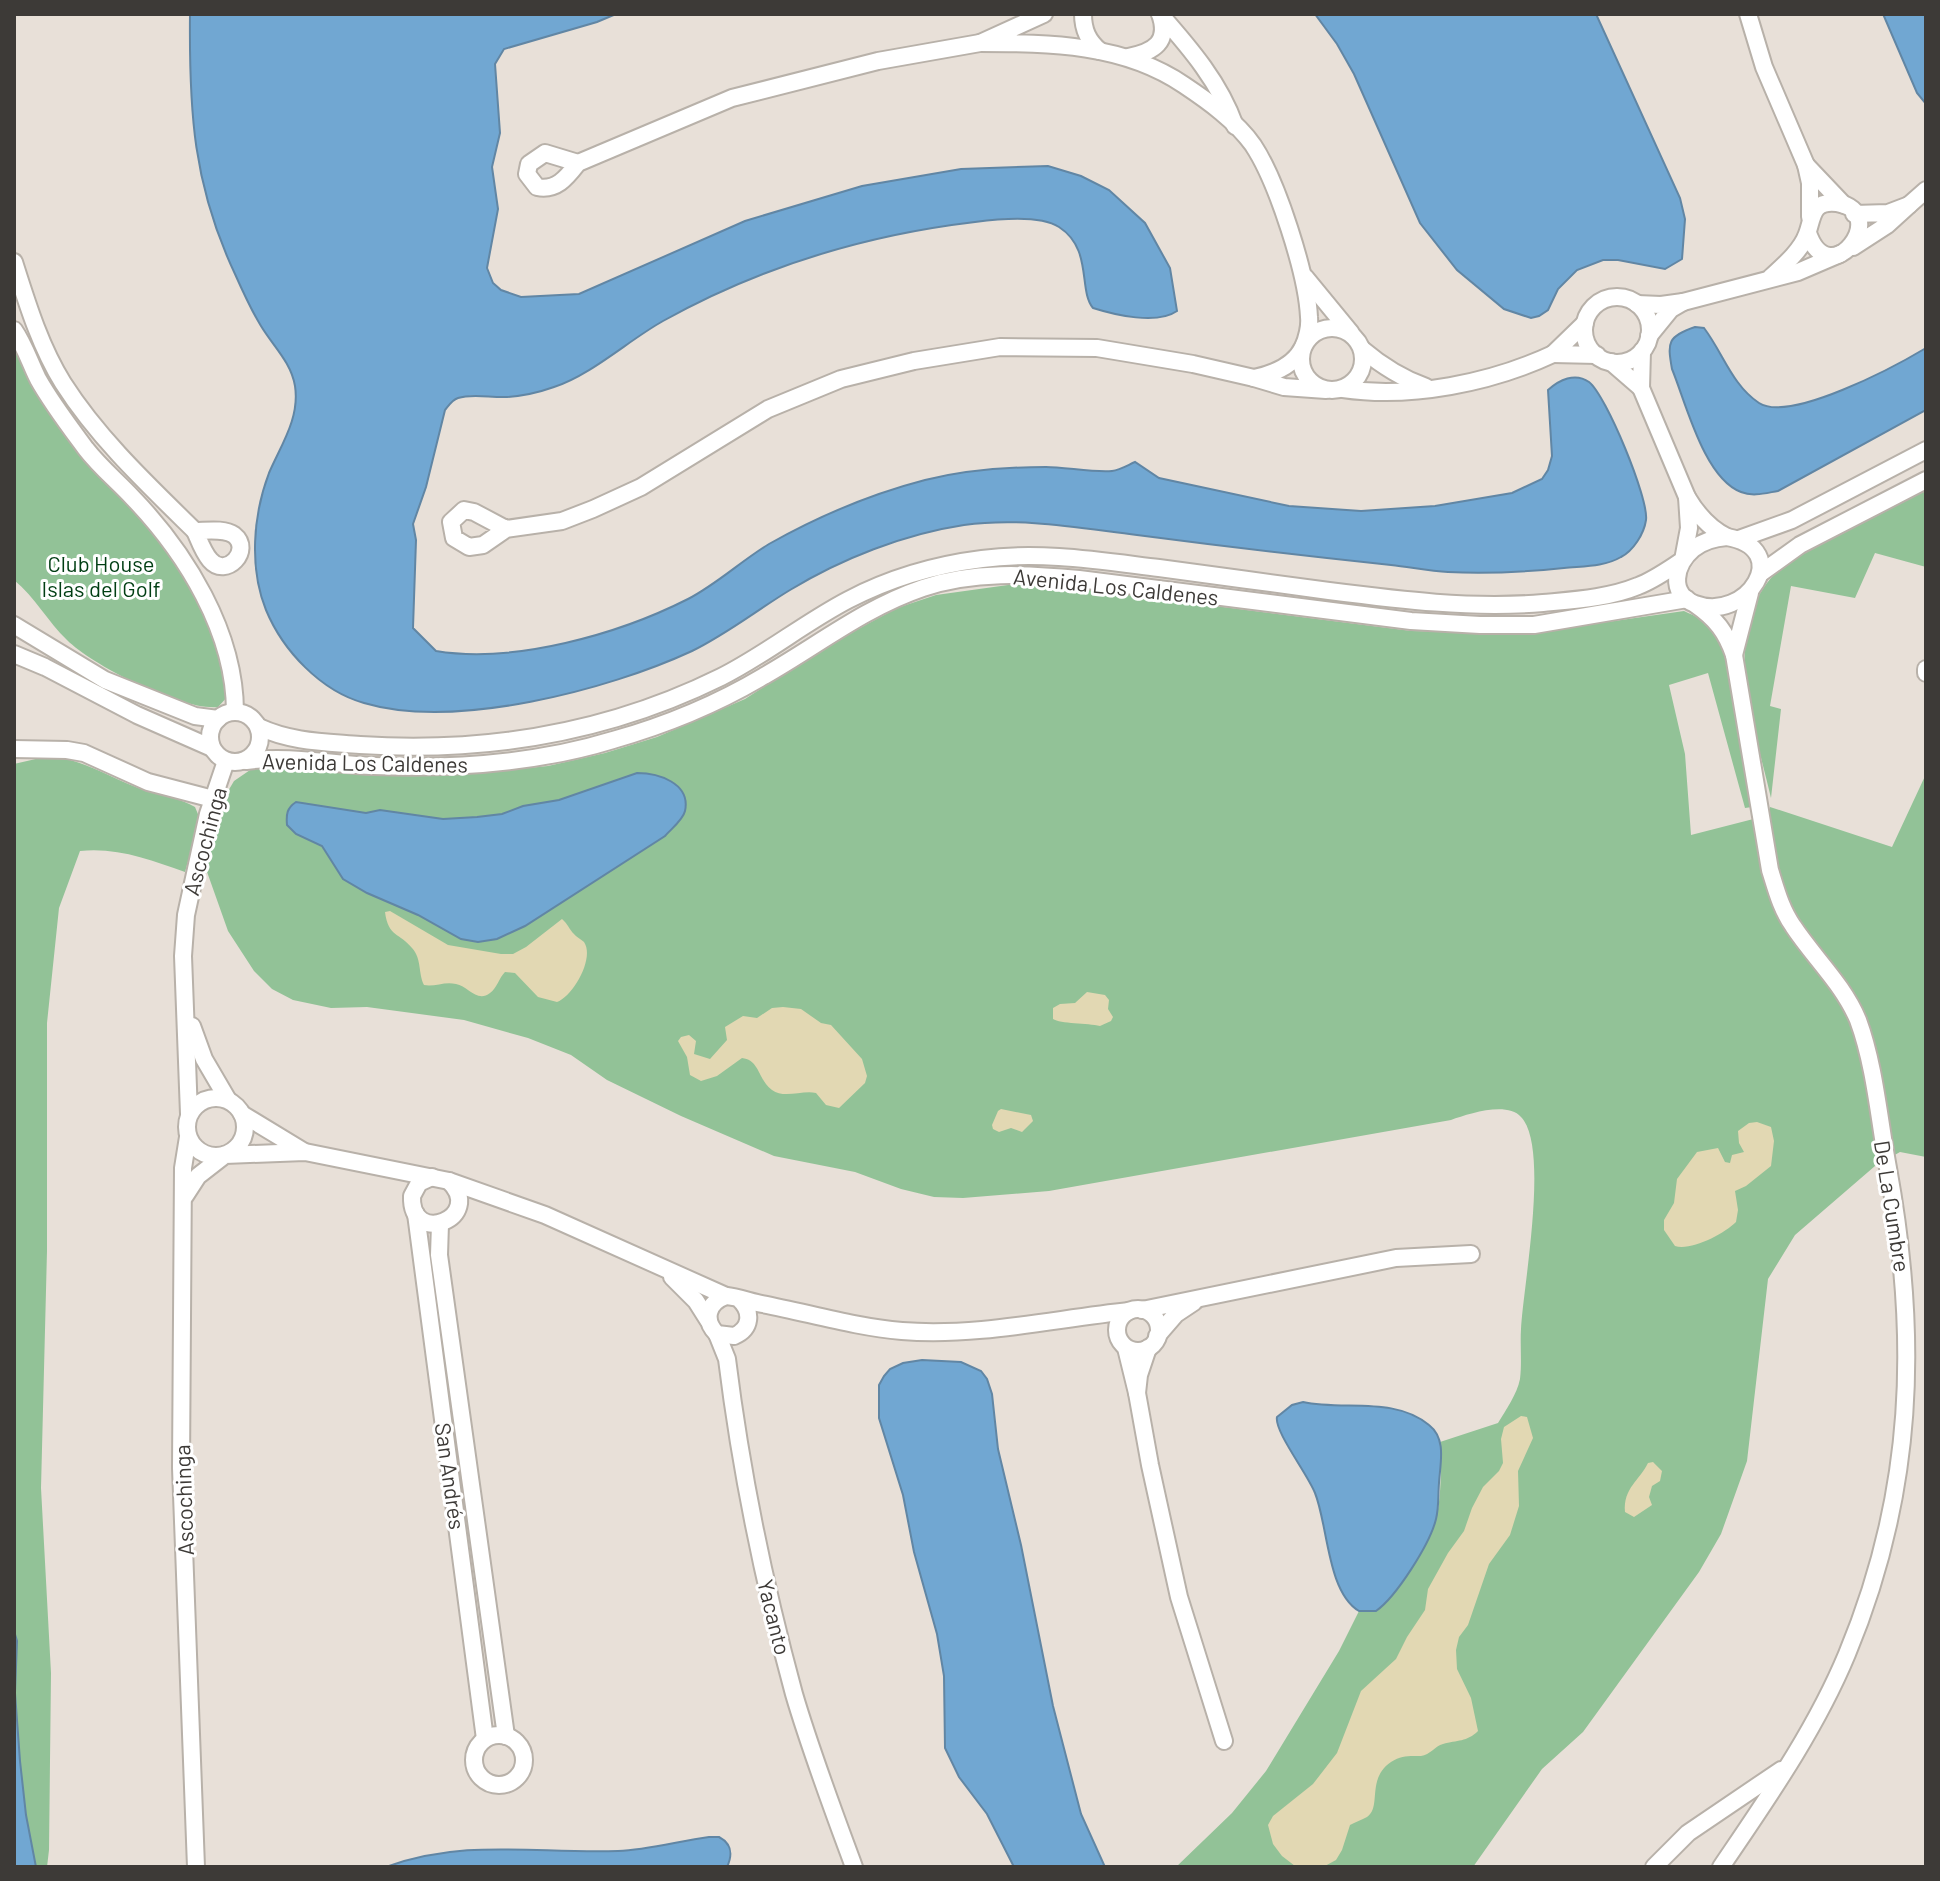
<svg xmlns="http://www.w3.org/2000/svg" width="1940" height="1881" font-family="Barlow,sans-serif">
<rect width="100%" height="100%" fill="#e8e0d8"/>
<g fill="#92c297">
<path d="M 14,341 L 150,525 L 210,619 L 229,695 L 218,707 C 183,711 93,666 67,640 C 48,622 35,597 14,580 Z"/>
<path d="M 1926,491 L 1926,567 L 1875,553 L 1855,598 L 1791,586 L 1770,706 L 1781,709 L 1771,798 C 1759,746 1739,688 1746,634 C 1749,617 1756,597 1767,583 C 1794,547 1883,509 1926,491 Z"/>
<path d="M 1008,585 L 1045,585 L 1090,590 L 1412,631 L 1530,633 L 1684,611 C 1695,616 1707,621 1715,631 C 1735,658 1746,768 1752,807 L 1745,808 L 1708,673 L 1669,685 L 1685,754 L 1691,835 L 1769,815 L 1770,807 L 1892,847 L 1926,774 L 1926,1157 L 1900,1152 L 1875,1166 L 1795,1235 L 1768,1279 L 1747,1461 L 1721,1534 L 1699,1572 L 1583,1732 L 1542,1769 L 1473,1867 L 1176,1867 L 1232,1813 L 1266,1771 L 1339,1651 L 1359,1611 L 1376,1611 C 1400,1590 1424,1554 1435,1523 C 1441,1505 1442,1462 1440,1442 L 1498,1423 C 1506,1410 1517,1394 1520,1379 C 1522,1363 1520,1345 1521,1329 C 1523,1287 1550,1147 1521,1117 C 1507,1101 1468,1114 1451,1120 L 1049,1191 L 963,1198 L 934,1197 L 901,1189 L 855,1172 L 774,1156 L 681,1116 L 607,1080 L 571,1055 L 528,1038 L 464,1020 L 367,1007 L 331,1008 L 293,1000 L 272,989 L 254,971 L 228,931 L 206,869 L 221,803 L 234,781 L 253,768 L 281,766 L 394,775 L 445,776 L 548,766 L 605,753 L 657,737 L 745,699 L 834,642 L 897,608 L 936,595 Z"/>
<path d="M 58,757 C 90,763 116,781 147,791 C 163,796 180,798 195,807 L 200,819 L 185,872 C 151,860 117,847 80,851 L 59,908 L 47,1023 L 47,1251 L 41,1488 L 51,1673 L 49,1850 L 47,1867 L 14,1867 L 14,764 L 40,758 Z"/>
</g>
<g fill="#e2d8b3">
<path d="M 390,911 L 448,945 L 501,954 L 513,954 L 526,947 L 562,919 C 568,924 569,929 574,934 C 576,937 581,939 584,942 C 595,958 573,996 557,1002 L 538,997 L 515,973 L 505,972 C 499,978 497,988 490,993 C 477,1003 468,986 456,984 C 445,981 435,987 424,985 C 418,973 422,959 412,948 C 400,933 388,937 385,912 Z"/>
<path d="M 1087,992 L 1105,995 L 1109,1000 L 1108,1009 L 1113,1017 L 1111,1021 L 1100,1026 C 1088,1023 1060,1024 1053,1019 L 1053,1008 L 1060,1004 L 1075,1003 Z"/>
<path d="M 783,1007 L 801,1009 L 821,1023 L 831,1025 L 862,1059 L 867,1076 L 865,1083 L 839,1108 L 826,1105 L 816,1093 C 802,1090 784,1099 772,1090 C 758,1080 760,1060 742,1058 L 717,1076 L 701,1081 L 690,1075 L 687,1057 L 678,1041 L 681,1037 L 689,1035 L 696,1041 L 694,1054 L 710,1059 L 727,1040 L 725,1027 L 743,1016 L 757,1018 L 772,1008 Z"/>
<path d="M 1001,1109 L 1031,1115 L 1033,1121 L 1022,1132 L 1011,1128 L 999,1132 L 993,1129 L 992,1125 L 998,1111 Z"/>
<path d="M 1757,1122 L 1771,1127 L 1774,1141 L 1771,1166 L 1746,1186 L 1735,1191 L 1738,1210 L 1736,1222 C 1724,1234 1691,1251 1675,1246 L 1664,1230 L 1664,1220 L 1674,1203 L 1677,1179 L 1697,1152 L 1718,1148 L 1725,1162 L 1730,1163 L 1732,1155 L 1744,1152 L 1739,1143 L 1738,1131 L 1749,1123 Z"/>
<path d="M 1521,1416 L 1527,1417 L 1533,1438 L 1518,1471 L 1519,1506 L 1510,1535 L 1489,1564 L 1468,1625 L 1459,1637 L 1456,1650 L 1457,1669 L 1471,1698 L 1478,1731 C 1467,1742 1457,1740 1443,1744 C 1435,1746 1430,1755 1421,1756 C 1409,1756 1402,1755 1391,1762 C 1366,1779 1382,1807 1367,1817 C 1362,1820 1355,1822 1350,1825 L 1342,1850 L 1336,1860 L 1323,1867 L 1295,1866 L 1282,1856 L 1273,1844 L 1268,1825 L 1273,1816 L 1313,1784 L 1337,1753 L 1361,1691 L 1396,1659 L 1407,1637 L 1425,1610 L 1428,1589 L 1448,1553 L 1464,1531 L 1472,1508 L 1483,1487 L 1499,1471 L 1503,1463 L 1501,1439 L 1504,1427 Z"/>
<path d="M 1653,1462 L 1662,1471 L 1660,1481 L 1652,1486 L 1649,1497 L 1652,1505 L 1634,1517 L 1625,1512 C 1623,1488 1640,1480 1648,1463 Z"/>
</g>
<g fill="#71a7d2" stroke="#6186a4" stroke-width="2">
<path d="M 190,14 L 616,14 L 597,22 L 504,49 L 495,64 L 500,133 L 492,167 L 498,209 L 487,268 L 493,283 L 501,290 L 521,297 L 579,294 L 745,221 L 862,186 L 961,169 L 1048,166 L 1081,176 L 1109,190 L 1145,223 L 1170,268 L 1177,311 C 1157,325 1115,315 1093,308 C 1078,290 1093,249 1059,227 C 1039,214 997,219 975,222 C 865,235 760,267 663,321 C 629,340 591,375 554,387 C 540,392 522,396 507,397 C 491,398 473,393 458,398 C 452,400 449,405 445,410 L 426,487 L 413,524 L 416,540 L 413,628 L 436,651 C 514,664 619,634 688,599 C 717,584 741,561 769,544 C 817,517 871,494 925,480 C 965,470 1006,467 1046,467 C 1064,467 1096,473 1112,471 C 1120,470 1128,465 1135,462 L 1159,478 L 1289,506 L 1361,511 L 1435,506 L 1512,493 L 1542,479 L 1548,470 L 1552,456 L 1548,390 C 1559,380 1575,372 1589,382 C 1606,395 1649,499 1646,520 C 1644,534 1633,551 1621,557 C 1604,567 1583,566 1564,568 C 1525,572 1487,574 1448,572 C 1429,571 1410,567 1391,565 C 1306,556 1221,546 1137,535 C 1079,528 1022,517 964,525 C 904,534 841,559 790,590 C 757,610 727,634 692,651 C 608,690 455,730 364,703 C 321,691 283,651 266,610 C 249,568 253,515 269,473 C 281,445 300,418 295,386 C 291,362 273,346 261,326 C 251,310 243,292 235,274 C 193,185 189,111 190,14 Z"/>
<path d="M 1315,14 L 1596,14 L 1680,198 L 1685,219 L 1682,259 L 1665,269 L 1618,260 L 1603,260 L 1577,270 L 1558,289 L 1548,310 L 1539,316 L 1531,318 L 1504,309 L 1457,270 L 1420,223 L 1354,74 L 1337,44 Z"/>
<path d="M 1883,14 L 1926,14 L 1926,104 L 1917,93 Z"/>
<path d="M 1695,327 L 1704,328 C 1723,353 1732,385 1759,403 C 1790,423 1896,366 1926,348 L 1926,410 L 1778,491 C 1766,493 1753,497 1741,492 C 1704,478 1686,403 1672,369 C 1667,342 1668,336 1695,327 Z"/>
<path d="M 637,773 C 658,773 691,783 685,811 C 683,820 671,829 665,836 L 525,926 L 497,939 L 478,942 L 461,939 L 418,915 L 367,893 L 343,879 L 322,846 L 296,834 L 287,825 C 286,814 287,808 296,802 L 366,813 L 380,810 L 443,819 L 477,817 L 502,814 L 523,806 L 559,800 Z"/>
<path d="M 922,1360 L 961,1362 L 981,1371 L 987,1379 L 992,1394 L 998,1449 L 1021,1545 L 1053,1706 L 1081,1814 L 1105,1867 L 1014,1867 L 987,1814 L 959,1777 L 945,1748 L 944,1676 L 937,1634 L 914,1552 L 903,1495 L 879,1418 L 879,1385 L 884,1376 L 890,1369 L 903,1363 Z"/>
<path d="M 1303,1402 C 1344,1411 1394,1396 1429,1425 C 1447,1439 1440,1464 1439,1483 C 1438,1495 1439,1507 1436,1519 C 1430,1544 1396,1597 1376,1611 L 1359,1611 C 1327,1592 1328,1525 1315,1493 C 1307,1473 1274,1431 1277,1417 L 1292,1405 Z"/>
<path d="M 14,1631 L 17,1641 L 15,1693 L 20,1761 L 26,1815 L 36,1867 L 14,1867 Z"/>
<path d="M 709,1837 L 719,1837 C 732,1844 733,1854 727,1867 L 386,1867 C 465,1838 537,1854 618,1851 C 648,1850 679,1841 709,1837 Z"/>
</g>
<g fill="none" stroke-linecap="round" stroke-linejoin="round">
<defs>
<g id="minor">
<path d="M 1044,14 L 980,43 C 1050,43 1124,44 1184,85 C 1208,101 1236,121 1253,145 C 1277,181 1307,274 1309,317 C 1310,326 1307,339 1303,347 C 1294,366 1273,374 1254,378 L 1284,387 L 1326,390"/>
<path d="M 1083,14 C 1083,30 1088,41 1100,51"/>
<path d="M 1160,14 C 1190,48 1220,83 1235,126"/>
<path d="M 1748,14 L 1764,67 L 1806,165"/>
<path d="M 1128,57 C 1154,52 1170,42 1160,14"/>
<path d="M 578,163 L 545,153 L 529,164 L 527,174 L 537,187 C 557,191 567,177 578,163 L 732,98 L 878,61 L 980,43"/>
<path d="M 1909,205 L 1926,190"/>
<path d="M 1810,217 L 1810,183 L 1806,165 L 1844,205"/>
<path d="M 1853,247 L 1887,225 L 1909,205 L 1888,213 L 1854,214"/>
<path d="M 14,262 C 27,303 40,346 63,383 C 98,438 148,485 195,531"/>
<path d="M 1305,277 L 1351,333"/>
<path d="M 1771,277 C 1783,266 1801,251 1807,234 C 1813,218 1811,200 1837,203 C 1892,211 1830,296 1808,233"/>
<circle cx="1617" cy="330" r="33"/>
<path d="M 1683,302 L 1798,272 L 1840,254"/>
<path d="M 1637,304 L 1661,305 L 1683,302 L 1671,309 L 1649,336"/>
<path d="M 1585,323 L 1553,354 L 1597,355"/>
<circle cx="1332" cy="359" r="31"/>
<path d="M 14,330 C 24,344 30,363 38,379 C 52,404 69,426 86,449 C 100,467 117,481 132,497 C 186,553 235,632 235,712"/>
<path d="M 1362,349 C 1382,366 1401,378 1426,387"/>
<path d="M 1611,362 L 1641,388 L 1642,351"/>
<path d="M 1641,388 L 1687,497"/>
<path d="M 1343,389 C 1411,399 1491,383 1553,354"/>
<path d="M 506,529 L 474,512 L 464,510 L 451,522 L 454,538 L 469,547 L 483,545 L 506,529 L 562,521 L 593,509 L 641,487 L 768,409 L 841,379 L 914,361 L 1000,347 L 1097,348 L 1193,364 L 1254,378"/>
<path d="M 195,531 C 206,531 224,528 234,535 C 253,550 226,579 210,560 C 203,552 199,540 195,531 Z"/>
<path d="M 1727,537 C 1795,549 1747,623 1695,604 C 1668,594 1675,564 1693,549 C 1703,541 1714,538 1727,537 Z"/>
<path d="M 1739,539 L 1792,520 L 1926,450"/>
<path d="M 1761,573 L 1800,545 L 1926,480"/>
<path d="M 1696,605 C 1716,619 1726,632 1734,655 L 1750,593"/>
<path d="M 14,625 L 105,680 L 195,716 L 218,719"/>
<path d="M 14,654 L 45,667 L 137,715 L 212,748"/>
<path d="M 1926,669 L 1926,673"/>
<circle cx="235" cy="737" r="25"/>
<path d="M 259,727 C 291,742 325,742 360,745 C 485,753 608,733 721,677 C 765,655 804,623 848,600 C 890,578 934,565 982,559 C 1041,551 1101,561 1159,568 C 1216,576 1272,583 1329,591 C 1400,600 1471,609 1543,603 C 1575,600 1609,598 1638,586 C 1654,580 1669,569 1683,560 L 1689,528 L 1687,497 C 1697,514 1709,528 1727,537"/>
<path d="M 14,749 L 67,750 L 84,753 L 148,782 L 213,799"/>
<path d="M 246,761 C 288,755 331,764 373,766 C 454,769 535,764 613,740 C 666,725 717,704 764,676 C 817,646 864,608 923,588 C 973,571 1028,574 1079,579 L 1411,621 L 1480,625 L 1534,625 L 1687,599"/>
<path d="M 192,1026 L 204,1059 L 228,1100"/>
<circle cx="216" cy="1127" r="29"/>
<path d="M 189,1114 L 183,956 L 186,915 L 208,814 L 226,761"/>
<path d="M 242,1114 L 303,1151"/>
<path d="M 188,1137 L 183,1168 L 181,1468 L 196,1867"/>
<path d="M 432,1177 L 419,1183 L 412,1196 C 410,1248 486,1217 449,1181"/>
<path d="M 185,1196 L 198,1176 L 225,1155 L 305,1152 L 449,1181 L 545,1215 L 726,1296"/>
<path d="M 416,1214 L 485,1739"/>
<path d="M 440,1224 L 439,1255 L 506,1736"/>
<path d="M 672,1277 L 696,1301 L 708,1320"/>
<path d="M 739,1299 C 753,1312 751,1329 734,1336 L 717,1334 C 703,1320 707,1303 726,1296 C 738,1297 751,1302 762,1304 C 809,1313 855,1327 902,1331 C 978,1337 1053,1319 1129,1311"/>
<circle cx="1138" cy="1330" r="21"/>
<path d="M 1142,1310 L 1396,1258 L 1471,1254"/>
<path d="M 717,1334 L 727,1359 C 741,1472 764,1584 794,1694 C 811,1752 833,1810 854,1867"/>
<path d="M 1157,1336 L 1176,1314 L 1194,1302"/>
<path d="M 1126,1348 L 1137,1393 L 1139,1375 L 1148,1348"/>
<path d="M 1137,1393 L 1150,1465 L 1179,1597 L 1224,1741"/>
<circle cx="499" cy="1760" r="25"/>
<path d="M 1654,1867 L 1688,1833 L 1781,1770"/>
<path d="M 1721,1867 C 1767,1799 1815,1731 1847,1654 C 1914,1493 1919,1338 1888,1168 C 1879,1120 1875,1066 1858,1020 C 1843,984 1814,958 1793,926 C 1781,909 1776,889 1770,870 L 1734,655"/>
</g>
</defs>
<use href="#minor" stroke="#b8b1a9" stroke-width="20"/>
<use href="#minor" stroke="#fff" stroke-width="16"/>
</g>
<g text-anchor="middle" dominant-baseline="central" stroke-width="6" stroke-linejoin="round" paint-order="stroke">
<g font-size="22" fill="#013e13" stroke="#fff">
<text x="101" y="563">Club House<tspan x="101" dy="25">Islas del Golf</tspan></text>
</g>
<g font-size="22" fill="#3d3a37" stroke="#fff">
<text transform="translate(1116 586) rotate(6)">Avenida Los Caldenes</text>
<text transform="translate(365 762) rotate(1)">Avenida Los Caldenes</text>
<text transform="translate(204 841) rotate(-75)">Ascochinga</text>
<text transform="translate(1893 1206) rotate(81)">De La Cumbre</text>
<text transform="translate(451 1476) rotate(82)">San Andrés</text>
<text transform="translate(183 1500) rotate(-92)">Ascochinga</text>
<text transform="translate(775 1617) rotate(76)">Yacanto</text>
</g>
</g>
<rect width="1940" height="1881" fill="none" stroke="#3d3a37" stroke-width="32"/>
</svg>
